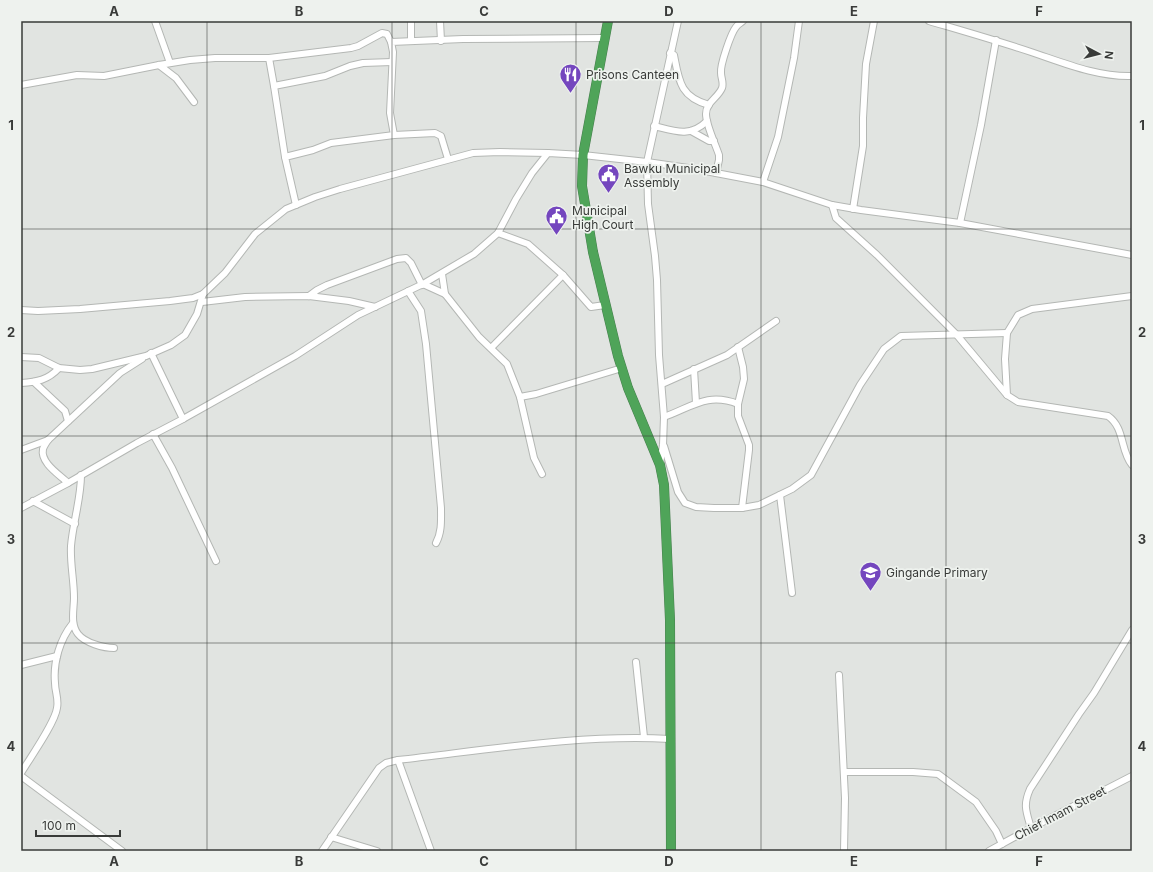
<svg xmlns="http://www.w3.org/2000/svg" width="1153" height="872" font-family="Inter,sans-serif">
<rect width="100%" height="100%" fill="#e1e4e1"/>
<g fill="none" stroke-linecap="round" stroke-linejoin="round">
<defs>
<g id="minor">
<path d="M 155,21 L 170,63"/>
<path d="M 440,21 L 441,41"/>
<path d="M 678,21 L 647,162 L 695,169 L 763,182 L 832,205 L 861,210 L 960,223 L 1132,255"/>
<path d="M 929,21 C 963,31 998,41 1031,52 C 1064,63 1097,77 1132,76"/>
<path d="M 411,41 L 411,21"/>
<path d="M 670,53 L 674,55 C 679,81 680,97 709,105"/>
<path d="M 269,58 L 274,86"/>
<path d="M 159,65 L 176,78 L 194,102"/>
<path d="M 21,85 L 77,75 L 104,76 L 159,65 L 190,60 L 215,58 L 269,58 L 351,48 L 358,46 L 382,33 L 387,34 L 391,42"/>
<path d="M 654,126 C 674,131 690,138 707,121"/>
<path d="M 691,131 L 709,141 L 714,141"/>
<path d="M 394,135 L 390,113 L 393,52 L 391,42 L 463,39 L 604,38"/>
<path d="M 285,157 L 274,86 L 325,76 L 350,66 L 363,63 L 392,62"/>
<path d="M 716,173 L 719,160 L 719,155 C 715,143 706,125 706,114 C 706,102 718,98 722,88 C 724,83 721,78 721,73 C 720,65 731,33 736,27 C 738,24 741,23 743,21"/>
<path d="M 763,182 L 778,137 L 794,58 L 799,21"/>
<path d="M 296,205 L 285,157 L 313,150 L 331,143 L 394,135 L 435,133 L 441,136 L 448,159"/>
<path d="M 832,205 L 836,218 L 877,255 L 956,334 L 1007,395"/>
<path d="M 853,209 L 863,146 L 863,118 L 866,64 L 874,21"/>
<path d="M 960,223 L 981,125 L 996,40"/>
<path d="M 498,233 L 528,244 L 563,275 L 591,307 L 605,305"/>
<path d="M 423,284 L 445,294 L 442,274"/>
<path d="M 408,291 L 421,311 L 426,344 L 441,508 C 441,520 442,532 436,543"/>
<path d="M 445,294 L 479,337 L 507,364 L 520,397 L 534,458 L 542,474"/>
<path d="M 309,296 L 317,290 L 327,285 L 397,259 L 406,258 L 411,263 L 422,285"/>
<path d="M 1132,296 L 1032,309 L 1018,315 L 1007,333 L 1005,359 L 1007,395 L 1018,402 L 1108,416 C 1125,428 1120,450 1132,465"/>
<path d="M 202,302 L 245,297 L 309,296 L 349,301 L 375,307"/>
<path d="M 21,310 L 38,311 L 80,309 L 170,301 L 193,298 L 203,294 L 225,273 L 255,234 L 286,209 L 315,197 L 340,189 L 473,153 L 500,152 L 548,153"/>
<path d="M 738,347 L 743,367 L 744,379 L 738,404 L 738,416 L 749,445 L 749,450 L 742,508"/>
<path d="M 491,348 L 563,275"/>
<path d="M 151,353 L 183,419"/>
<path d="M 21,357 L 39,358 L 59,368 L 80,370 L 92,369 L 146,356 L 171,345 L 185,335 L 197,314 L 203,294"/>
<path d="M 694,369 L 696,403"/>
<path d="M 34,382 L 65,411 L 68,421"/>
<path d="M 21,383 C 37,382 48,380 59,368"/>
<path d="M 662,384 L 727,355 L 776,321"/>
<path d="M 520,397 L 536,394 L 622,368"/>
<path d="M 664,417 C 692,407 707,392 738,404"/>
<path d="M 153,434 L 172,468 L 216,561"/>
<path d="M 664,446 L 678,492 L 685,503 L 696,507 L 714,508 L 742,508 L 759,505 L 792,489 L 811,475 L 860,385 L 884,349 L 901,336 L 1007,333"/>
<path d="M 21,450 L 48,440"/>
<path d="M 81,475 C 81,499 73,522 71,546 C 70,563 74,580 74,598 C 74,609 70,624 78,634 C 85,643 104,648 114,648"/>
<path d="M 68,483 C 60,475 40,463 43,449 C 44,446 46,443 48,440 L 120,373 L 142,359"/>
<path d="M 780,495 L 792,593"/>
<path d="M 33,501 L 75,524"/>
<path d="M 21,508 L 68,483 L 137,443 L 183,419 L 295,356 L 358,315 L 423,284 L 474,254 L 498,233 L 516,199 L 532,173 L 548,153 L 583,155 L 647,162 L 648,204 L 655,256 L 657,280 L 659,355 L 664,417 L 663,445 L 660,464"/>
<path d="M 636,662 L 644,737"/>
<path d="M 21,665 L 57,656"/>
<path d="M 839,675 L 845,798 L 844,851"/>
<path d="M 398,760 L 431,851"/>
<path d="M 844,772 L 913,772 L 938,774 L 976,802 L 996,831 L 1002,844"/>
<path d="M 21,773 C 30,758 55,723 57,708 C 59,699 55,692 55,683 C 53,662 60,639 73,623"/>
<path d="M 21,776 L 122,851"/>
<path d="M 1031,828 C 1026,811 1023,805 1030,789 L 1079,714 L 1094,693 L 1132,630"/>
<path d="M 331,837 L 377,851"/>
<path d="M 322,851 L 379,768 L 386,763 L 398,760 C 487,750 580,734 670,739"/>
<path d="M 989,851 L 1031,828 L 1132,776"/>
</g>
<path id="highway" d="M 608,21 L 583,155 L 582,186 L 593,252 L 618,356 L 628,388 L 660,465 L 664,485 L 670,620 L 671,851"/>
</defs>
<use href="#minor" stroke="#b4b7b4" stroke-width="8"/>
<use href="#highway" stroke="#477f4e" stroke-width="10"/>
<use href="#minor" stroke="#fff" stroke-width="6"/>
<use href="#highway" stroke="#4fa459" stroke-width="9"/>
</g>
<path fill="none" stroke="#393b39" stroke-width="1" stroke-opacity="0.55" d="M 207,21 L 207,851M 392,21 L 392,851M 576,21 L 576,851M 761,21 L 761,851M 946,21 L 946,851M 21,229 L 1132,229M 21,436 L 1132,436M 21,643 L 1132,643"/>
<defs>
<symbol id="restaurant-pin" viewBox="-11 -11 22 30"><path d="M0 17L-7.5 6A9.5 9.5 0 1 1 7.5 6Z" fill="#7446be" stroke="#eef2ee"/><path d="M-5-6h1v4h1v-4h1v4h1v-4h1v5L-1.5 .5V6h-2V.5L-5-1ZM5-6V6H3V1.5H1.5Q1.5-4 5-6Z" fill="#fff"/></symbol>
<symbol id="civic-pin" viewBox="-11 -11 22 30"><path d="M0 17L-7.5 6A9.5 9.5 0 1 1 7.5 6Z" fill="#7446be" stroke="#eef2ee"/><path d="M-.6-6.5H3V-4.5H.6V-3L4-1V1h2V6H-6V1h2V-1L-.6-3ZM-1.2 2.5V6h2.4V2.5Z" fill="#fff"/></symbol>
<symbol id="school-pin" viewBox="-11 -11 22 30"><path d="M0 17L-7.5 6A9.5 9.5 0 1 1 7.5 6Z" fill="#7446be" stroke="#eef2ee"/><path d="M0-5L7-2L0 1L-7-2ZM-4 1L0 2.5L4 1V4Q0 6-4 4Z" fill="#fff"/></symbol>
</defs>
<g fill-rule="evenodd">
<use href="#restaurant-pin" x="558" y="62" width="25" height="34"/>
<use href="#civic-pin" x="596" y="162" width="25" height="34"/>
<use href="#civic-pin" x="544" y="204" width="25" height="34"/>
<use href="#school-pin" x="858" y="560" width="25" height="34"/>
</g>
<g text-anchor="middle" dominant-baseline="central" stroke-width="3.5" stroke-linejoin="round" paint-order="stroke">
<g font-size="12" fill="#393b39" stroke="#eef2ee" text-anchor="start">
<text x="586" y="74">Prisons Canteen</text>
<text x="624" y="168">Bawku Municipal<tspan x="624" dy="14">Assembly</tspan></text>
<text x="572" y="210">Municipal<tspan x="572" dy="14">High Court</tspan></text>
<text x="886" y="572">Gingande Primary</text>
</g>
<g font-size="12" fill="#393b39" stroke="#eef2ee">
<text transform="translate(1060 813) rotate(-28)">Chief Imam Street</text>
</g>
</g>
<rect width="1153" height="872" fill="none" stroke="#eef2ee" stroke-width="44"/>
<g transform="translate(1099 54) rotate(97)" stroke="#eef2ee" stroke-width="3" paint-order="stroke">
<path d="M0-3L7 15L0 10L-7 15Z" fill="#393b39"/>
<text y="-6" font-size="11" font-weight="bold" text-anchor="middle" fill="#393b39">N</text>
</g>
<path d="M36 830v6h84v-6" fill="none" stroke="#393b39" stroke-width="2"/>
<text x="42" y="830" font-size="12" fill="#393b39" stroke="#eef2ee" stroke-width="3" paint-order="stroke">100 m</text>
<rect x="22" y="22" width="1109" height="828" fill="none" stroke="#393b39" stroke-width="1.5"/>
<g font-size="13" text-anchor="middle" font-weight="bold" fill="#393b39">
<text x="114" y="16">A</text>
<text x="299" y="16">B</text>
<text x="484" y="16">C</text>
<text x="669" y="16">D</text>
<text x="854" y="16">E</text>
<text x="1039" y="16">F</text>
<text x="11" y="130">1</text>
<text x="1142" y="130">1</text>
<text x="11" y="337">2</text>
<text x="1142" y="337">2</text>
<text x="11" y="544">3</text>
<text x="1142" y="544">3</text>
<text x="11" y="751">4</text>
<text x="1142" y="751">4</text>
<text x="114" y="866">A</text>
<text x="299" y="866">B</text>
<text x="484" y="866">C</text>
<text x="669" y="866">D</text>
<text x="854" y="866">E</text>
<text x="1039" y="866">F</text>
</g>
</svg>
